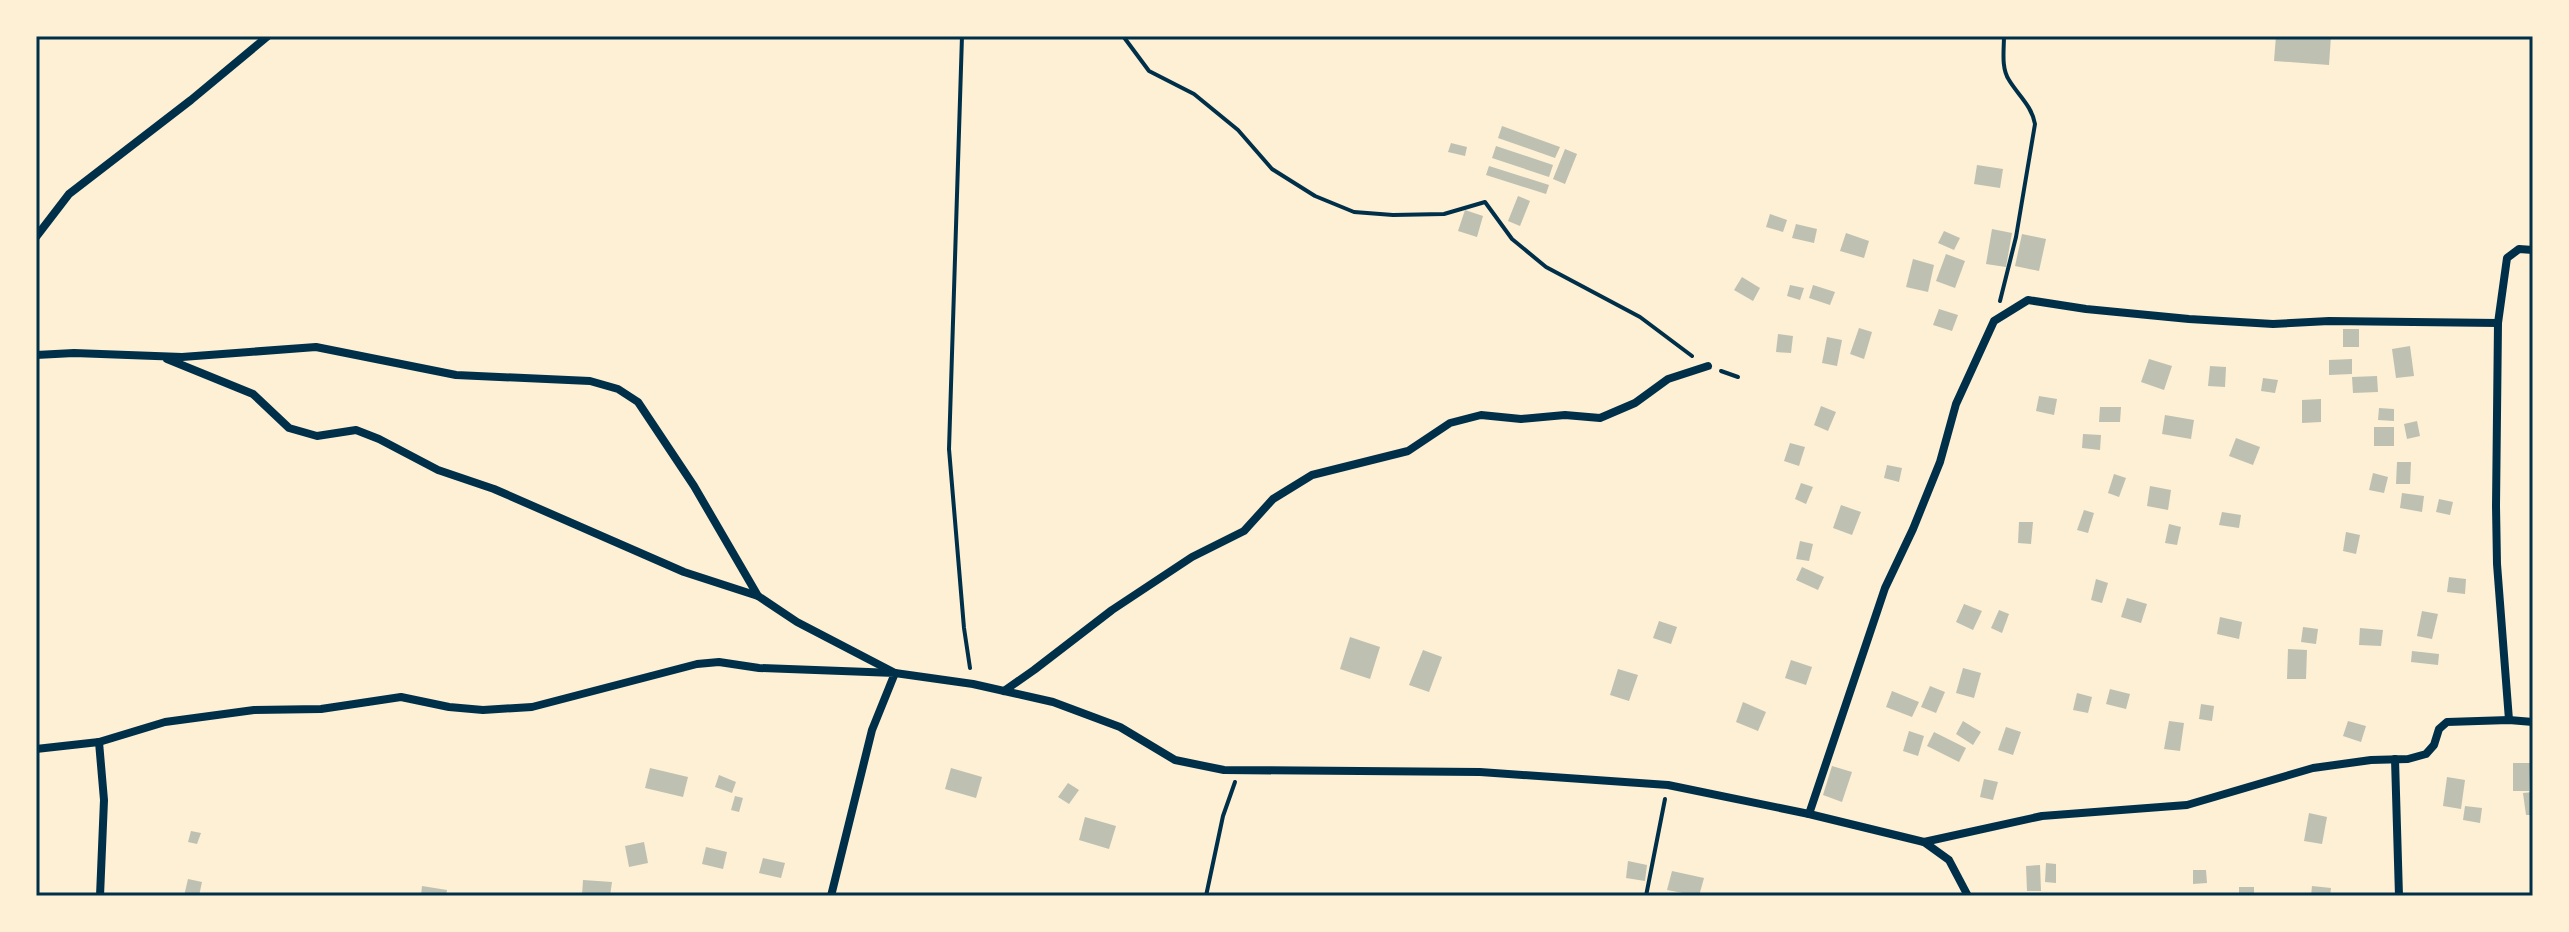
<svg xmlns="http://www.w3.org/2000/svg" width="2569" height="932" font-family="Jost,sans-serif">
<rect width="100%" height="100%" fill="#fdf0d5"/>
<g fill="#bec0b2">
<path d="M 2276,36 L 2331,36 L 2329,65 L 2274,61 Z"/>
<path d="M 1502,126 L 1560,147 L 1555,158 L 1498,138 Z"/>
<path d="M 1451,143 L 1467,147 L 1465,156 L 1448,152 Z"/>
<path d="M 1496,146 L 1553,165 L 1549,177 L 1492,158 Z"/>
<path d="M 1565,149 L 1577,154 L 1565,184 L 1553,179 Z"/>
<path d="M 1977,165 L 2003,169 L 2000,188 L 1974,184 Z"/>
<path d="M 1489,166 L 1549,185 L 1546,194 L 1486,175 Z"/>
<path d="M 1518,196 L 1530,201 L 1520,226 L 1508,221 Z"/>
<path d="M 1465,210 L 1483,216 L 1477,237 L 1458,231 Z"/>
<path d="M 1770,214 L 1787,220 L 1783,232 L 1766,227 Z"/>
<path d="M 1796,224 L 1817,229 L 1814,243 L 1792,238 Z"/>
<path d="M 1992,229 L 2012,233 L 2006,267 L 1986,264 Z"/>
<path d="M 1944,231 L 1960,238 L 1954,250 L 1938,243 Z"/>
<path d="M 1846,233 L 1869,241 L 1864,258 L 1840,251 Z"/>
<path d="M 2022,234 L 2046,239 L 2039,271 L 2015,266 Z"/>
<path d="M 1946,254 L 1965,261 L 1955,288 L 1936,281 Z"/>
<path d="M 1913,259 L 1934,265 L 1928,292 L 1906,287 Z"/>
<path d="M 1742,277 L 1760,288 L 1753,301 L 1734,290 Z"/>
<path d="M 1790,285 L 1804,288 L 1800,300 L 1787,296 Z"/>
<path d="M 1813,285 L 1835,292 L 1830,305 L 1809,298 Z"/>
<path d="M 1939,309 L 1958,315 L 1952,331 L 1933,325 Z"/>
<path d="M 1859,328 L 1872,332 L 1864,359 L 1850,354 Z"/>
<rect x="2343" y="329" width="16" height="18"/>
<path d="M 1778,334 L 1793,336 L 1791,353 L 1776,352 Z"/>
<path d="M 1827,337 L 1842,340 L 1837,366 L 1822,363 Z"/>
<path d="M 2410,346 L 2414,376 L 2396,378 L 2392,349 Z"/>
<path d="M 2149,359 L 2172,366 L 2164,390 L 2141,382 Z"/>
<path d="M 2352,359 L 2352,374 L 2329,375 L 2329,360 Z"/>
<path d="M 2210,366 L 2226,367 L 2225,387 L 2208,386 Z"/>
<path d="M 2377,376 L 2378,392 L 2353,393 L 2352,377 Z"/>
<path d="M 2263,378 L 2278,380 L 2275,393 L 2261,391 Z"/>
<path d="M 2039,396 L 2057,399 L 2054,415 L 2036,411 Z"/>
<path d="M 2321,399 L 2321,422 L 2302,423 L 2302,400 Z"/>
<path d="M 1821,406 L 1836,412 L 1828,431 L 1814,425 Z"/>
<path d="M 2100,407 L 2121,407 L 2120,422 L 2099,422 Z"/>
<path d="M 2379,408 L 2394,409 L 2394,421 L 2378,420 Z"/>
<path d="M 2165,415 L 2194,420 L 2191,439 L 2162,434 Z"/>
<path d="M 2417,421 L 2420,436 L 2407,439 L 2404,424 Z"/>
<rect x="2374" y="427" width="20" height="19"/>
<path d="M 2083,434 L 2101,435 L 2100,450 L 2082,448 Z"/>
<path d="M 2236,438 L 2260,447 L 2253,465 L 2229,456 Z"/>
<path d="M 1790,443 L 1805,447 L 1799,466 L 1784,461 Z"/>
<path d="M 2397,462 L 2411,462 L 2410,484 L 2396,484 Z"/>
<path d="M 1887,465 L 1902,468 L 1899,482 L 1884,478 Z"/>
<path d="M 2373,473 L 2388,477 L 2384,493 L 2369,490 Z"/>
<path d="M 2114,474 L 2126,478 L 2119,497 L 2108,493 Z"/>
<path d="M 1801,483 L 1813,487 L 1806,504 L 1795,499 Z"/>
<path d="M 2150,486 L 2171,490 L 2168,510 L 2147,506 Z"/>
<path d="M 2402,493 L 2424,496 L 2422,512 L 2400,508 Z"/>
<path d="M 2439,499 L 2453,502 L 2450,515 L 2436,512 Z"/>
<path d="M 1841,505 L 1861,512 L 1852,535 L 1833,528 Z"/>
<path d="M 2084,510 L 2094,513 L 2088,533 L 2077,530 Z"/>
<path d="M 2222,512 L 2241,515 L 2239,528 L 2219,525 Z"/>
<path d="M 2019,522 L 2033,522 L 2031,544 L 2018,543 Z"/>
<path d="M 2169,524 L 2181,527 L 2177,545 L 2165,543 Z"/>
<path d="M 2346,532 L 2360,535 L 2356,554 L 2343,551 Z"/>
<path d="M 1800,541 L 1813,544 L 1809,561 L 1796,559 Z"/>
<path d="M 1802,567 L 1824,577 L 1818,590 L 1796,580 Z"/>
<path d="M 2449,577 L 2466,579 L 2465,594 L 2447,592 Z"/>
<path d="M 2096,579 L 2108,583 L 2102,603 L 2091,600 Z"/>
<path d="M 2127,598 L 2147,604 L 2141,623 L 2121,617 Z"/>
<path d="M 1964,604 L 1982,611 L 1973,630 L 1956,622 Z"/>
<path d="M 1999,610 L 2009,614 L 2002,633 L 1991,628 Z"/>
<path d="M 2422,611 L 2438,614 L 2432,639 L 2417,636 Z"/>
<path d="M 2220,617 L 2242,622 L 2239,639 L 2217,634 Z"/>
<path d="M 1659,621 L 1677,627 L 1671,644 L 1653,638 Z"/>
<path d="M 2303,627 L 2318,629 L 2316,644 L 2301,642 Z"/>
<path d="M 2360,628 L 2383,630 L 2381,646 L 2359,645 Z"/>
<path d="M 1350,637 L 1380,647 L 1370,679 L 1340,669 Z"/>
<path d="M 2288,649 L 2307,650 L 2306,679 L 2287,679 Z"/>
<path d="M 1423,650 L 1442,657 L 1429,692 L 1409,685 Z"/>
<path d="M 2412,651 L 2439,654 L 2438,665 L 2411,662 Z"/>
<path d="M 1791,660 L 1812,667 L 1806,685 L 1785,678 Z"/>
<path d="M 1963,668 L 1981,673 L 1974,698 L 1956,693 Z"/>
<path d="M 1618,669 L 1638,675 L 1629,701 L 1610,695 Z"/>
<path d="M 1930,686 L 1945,692 L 1936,713 L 1921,707 Z"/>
<path d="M 2110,689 L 2130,694 L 2126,709 L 2106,704 Z"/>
<path d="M 1892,691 L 1919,702 L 1912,717 L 1886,707 Z"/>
<path d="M 2077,693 L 2092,697 L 2088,713 L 2073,710 Z"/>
<path d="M 1743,702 L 1766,712 L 1758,731 L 1736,722 Z"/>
<path d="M 2201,704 L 2214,706 L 2212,721 L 2199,719 Z"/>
<path d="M 1963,721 L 1981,732 L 1973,745 L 1956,734 Z"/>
<path d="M 2169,721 L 2184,723 L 2180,751 L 2164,749 Z"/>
<path d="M 2348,721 L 2366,726 L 2361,742 L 2343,736 Z"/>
<path d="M 2006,727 L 2021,732 L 2013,755 L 1998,750 Z"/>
<path d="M 1909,731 L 1924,736 L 1918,756 L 1903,751 Z"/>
<path d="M 1934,732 L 1966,748 L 1959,762 L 1927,746 Z"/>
<path d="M 2513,763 L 2530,763 L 2529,791 L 2513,791 Z"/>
<path d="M 1832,766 L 1852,772 L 1842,802 L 1823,795 Z"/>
<path d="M 650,768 L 688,777 L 683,797 L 645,788 Z"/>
<path d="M 951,768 L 982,777 L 976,798 L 945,789 Z"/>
<path d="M 719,775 L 736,782 L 732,793 L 715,787 Z"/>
<path d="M 2447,777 L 2465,780 L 2461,809 L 2443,806 Z"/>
<path d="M 1984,779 L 1998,782 L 1993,800 L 1980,797 Z"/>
<path d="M 1068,783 L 1079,790 L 1069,804 L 1058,797 Z"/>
<path d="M 2533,792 L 2533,815 L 2526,815 L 2523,793 Z"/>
<path d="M 735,796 L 743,798 L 739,812 L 731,810 Z"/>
<path d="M 2465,806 L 2482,808 L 2480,823 L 2463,820 Z"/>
<path d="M 2309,813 L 2327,817 L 2322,844 L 2304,841 Z"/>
<path d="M 1085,817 L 1116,826 L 1109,849 L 1079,840 Z"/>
<path d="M 191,831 L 201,833 L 197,844 L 188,842 Z"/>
<path d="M 644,842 L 648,863 L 629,867 L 625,846 Z"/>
<path d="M 706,847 L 727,852 L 723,869 L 702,864 Z"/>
<path d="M 763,858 L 785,863 L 781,878 L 759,873 Z"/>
<path d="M 1628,861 L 1647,865 L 1645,881 L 1626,878 Z"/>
<path d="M 2046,863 L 2056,864 L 2056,883 L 2045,882 Z"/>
<path d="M 2040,865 L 2041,891 L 2027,891 L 2026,866 Z"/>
<path d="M 2193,870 L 2206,870 L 2207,883 L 2193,884 Z"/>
<path d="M 1672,871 L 1704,878 L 1699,896 L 1667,890 Z"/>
<path d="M 188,879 L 202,882 L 199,896 L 184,896 Z"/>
<path d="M 583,880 L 612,882 L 610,896 L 582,896 Z"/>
<path d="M 422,886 L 447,890 L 446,896 L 421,896 Z"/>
<path d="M 2312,886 L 2331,888 L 2330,896 L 2311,896 Z"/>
<rect x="2239" y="887" width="15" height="9"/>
</g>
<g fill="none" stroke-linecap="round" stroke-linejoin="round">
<g stroke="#003049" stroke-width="4">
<path d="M 962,36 L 949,449 L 964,628 L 970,668"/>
<path d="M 1123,36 L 1149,71 L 1194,94 L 1238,130 L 1272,169 L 1315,196 L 1354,212 L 1393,215 L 1444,214 L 1485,202 L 1512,239 L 1546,267 L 1640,317 L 1692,356"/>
<path d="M 2000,301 L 2016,237 L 2035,124 C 2032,106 2018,95 2009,80 C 2001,68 2004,50 2004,36"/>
<path d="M 1721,371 L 1738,377"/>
<path d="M 1206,896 L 1223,816 L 1235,782"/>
<path d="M 1646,896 L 1665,799"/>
</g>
<g stroke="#003049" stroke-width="8">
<path d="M 36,237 L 69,194 L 191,100 L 268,36"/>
<path d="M 36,355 L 74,353 L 182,357 L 316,347 L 456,375 L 590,381 L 618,389 L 638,402 L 694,486 L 758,596 L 797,622 L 895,673 L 973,684 L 1053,702 L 1120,727 L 1175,760 L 1224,770 L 1480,772 L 1668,785 L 1809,814 L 1924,842 L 1949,860 L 1968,896"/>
<path d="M 167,359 L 253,394 L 289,428 L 317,436 L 356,430 L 379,439 L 438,470 L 494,489 L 684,572 L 758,596"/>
<path d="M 1004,691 L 1034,670 L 1112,610 L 1192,557 L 1244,531 L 1273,499 L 1312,475 L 1408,451 L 1450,423 L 1481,415 L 1521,419 L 1565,415 L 1600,418 L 1635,403 L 1668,379 L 1708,366"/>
<path d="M 2509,720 L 2497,564 L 2496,506 L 2498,323 L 2507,258 L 2519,249 L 2533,250"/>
<path d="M 99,742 L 104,800 L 100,896"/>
<path d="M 36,749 L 99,742 L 165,722 L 254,710 L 321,709 L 401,697 L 449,707 L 483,710 L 532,707 L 697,664 L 719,662 L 759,668 L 895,673 L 872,730 L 831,896"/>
<path d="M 2395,759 L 2399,896"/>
<path d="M 1809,814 L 1885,588 L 1913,529 L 1940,462 L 1956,404 L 1994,321 L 2028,300 L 2086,309 L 2189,319 L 2273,324 L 2329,321 L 2498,323"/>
<path d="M 1924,842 L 2042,816 L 2187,805 L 2313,768 L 2371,760 L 2408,759 L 2426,754 L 2434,745 L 2439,729 L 2447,722 L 2509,720 L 2533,722"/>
</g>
</g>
<rect width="2569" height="932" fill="none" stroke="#fdf0d5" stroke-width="76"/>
<rect x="38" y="38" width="2493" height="856" fill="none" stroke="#003049" stroke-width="3"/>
</svg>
